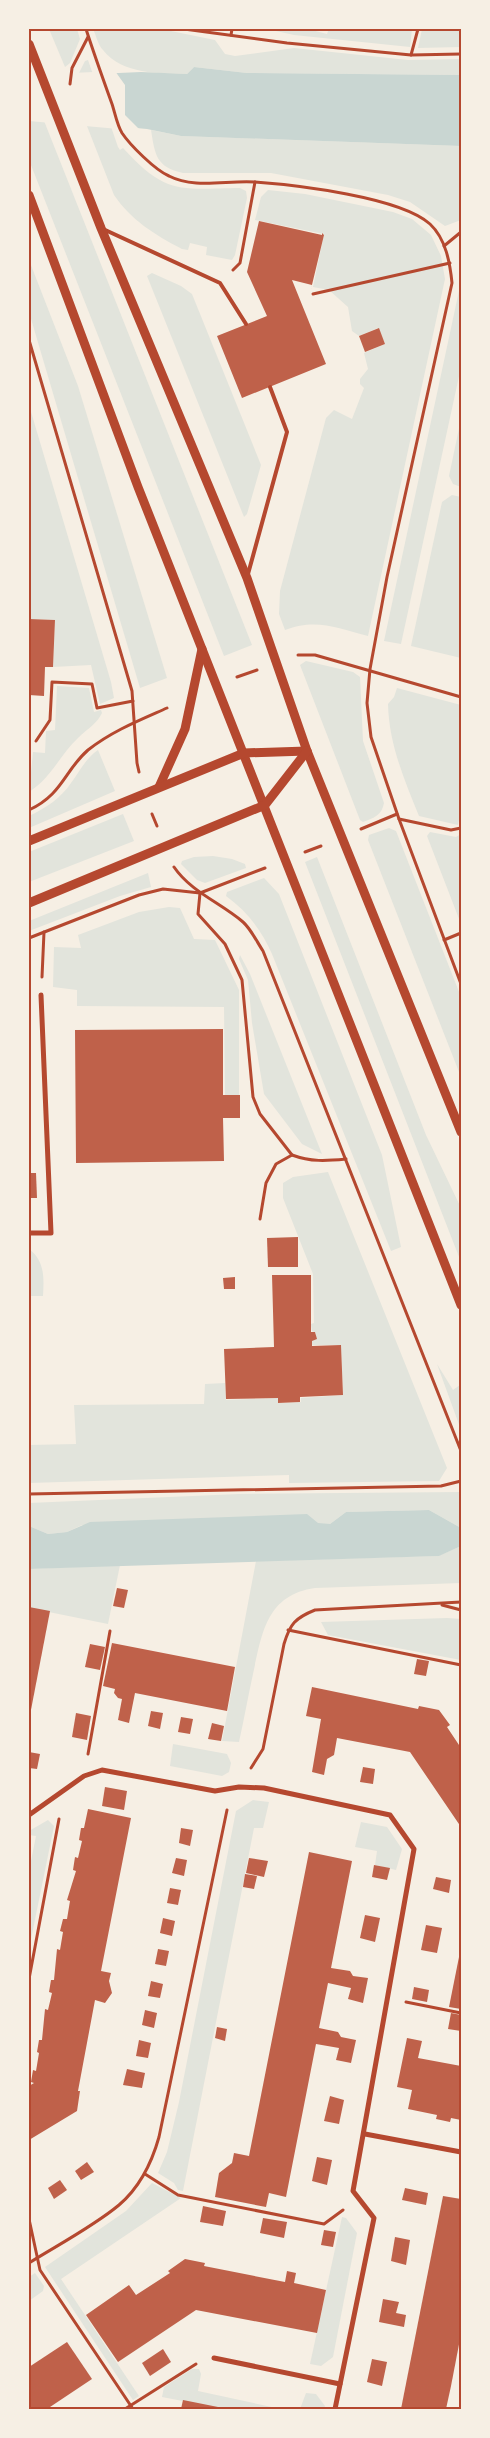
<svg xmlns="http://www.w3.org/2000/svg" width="490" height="2438" font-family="Roboto,sans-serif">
<rect width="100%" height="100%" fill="#f6efe4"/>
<g fill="#e2e4dc">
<path d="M 49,29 L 77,29 L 80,39 L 70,63 L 65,67 Z"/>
<path d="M 93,29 L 161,29 L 215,40 L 225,54 L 235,56 L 294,48 L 408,60 L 461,59 L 461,75 L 247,73 L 194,67 L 187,74 C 159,73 123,75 103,50 C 98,45 96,35 93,29 Z"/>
<path d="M 267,29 L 308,29 L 327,34 L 329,29 L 412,29 L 410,47 L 294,35 Z"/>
<path d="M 422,29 L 461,29 L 461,47 L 418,48 Z"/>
<path d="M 88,60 L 118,147 L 120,150 L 123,148 C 166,195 179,189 240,188 L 246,191 L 247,198 L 235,255 L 232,260 L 206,255 L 207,247 L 190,243 L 188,250 L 182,249 C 155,235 131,220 114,195 L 76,98 L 76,79 L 85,61 Z"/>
<path d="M 29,83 L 252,645 L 224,656 L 29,160 Z"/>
<path d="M 151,130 L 181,136 L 461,146 L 461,220 L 445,226 L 410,202 L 388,195 L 271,173 L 183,173 C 156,167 155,155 151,130 Z"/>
<path d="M 268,190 L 305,194 L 393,212 L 412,219 L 431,235 L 441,256 L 445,279 L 368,636 C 337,628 316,618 285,630 L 279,614 L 280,591 L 326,418 L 334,410 L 352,419 L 364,388 L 360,384 L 360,379 L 368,369 L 364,353 L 385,344 L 378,328 L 359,336 L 352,331 L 348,307 L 329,290 L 313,287 L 324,234 L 255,220 L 261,197 Z"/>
<path d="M 461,241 L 461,367 L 401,644 L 384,641 L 460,286 C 461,273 456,251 461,241 Z"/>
<path d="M 29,260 L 78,386 L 167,678 L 140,688 L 29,312 Z"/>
<path d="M 152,273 L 181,286 L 192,294 L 261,465 L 247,514 L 244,517 L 147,276 Z"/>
<path d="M 29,405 L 111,682 L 114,698 L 100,704 L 91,665 L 53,667 L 55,620 L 29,619 Z"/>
<path d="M 461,419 L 461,487 L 453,484 L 449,476 Z"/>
<path d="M 452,495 L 461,497 L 461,658 L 411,646 L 442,502 Z"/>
<path d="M 306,661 L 353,672 L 360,677 L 363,741 L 384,803 C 382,815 374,818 363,822 L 360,820 L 300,665 Z"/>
<path d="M 57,686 L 89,688 L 94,712 L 101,710 L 102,713 C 97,724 87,729 78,738 C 60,755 51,778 29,792 L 33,752 L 45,753 L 46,731 L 55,730 Z"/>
<path d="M 397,688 L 461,705 L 461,811 L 458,825 L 419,816 C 404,779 389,744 388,704 L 394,697 Z"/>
<path d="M 98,750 L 115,791 L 29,828 L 29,816 C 46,808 61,798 71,783 C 80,771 86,758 98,750 Z"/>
<path d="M 123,814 L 134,841 L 29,882 L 29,852 Z"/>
<path d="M 389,828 L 396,831 L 461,997 L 461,1077 L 368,840 L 369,835 Z"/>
<path d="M 430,832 L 456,837 L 461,834 L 461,924 L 427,836 Z"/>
<path d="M 213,856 L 232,859 L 245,864 L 246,868 L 205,883 L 197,880 L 181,864 L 182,861 L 194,857 Z"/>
<path d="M 317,857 L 426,1135 L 461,1208 L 461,1262 L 305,862 Z"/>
<path d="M 148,873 L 151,887 L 120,896 L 29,931 L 29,921 Z"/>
<path d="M 264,878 L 279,894 L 382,1155 L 401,1247 L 391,1251 L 272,954 C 262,931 247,911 226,896 L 227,892 Z"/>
<path d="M 169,907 L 180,908 L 194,939 L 215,940 L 239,990 L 239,1095 L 225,1095 L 224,1007 L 77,1006 L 77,990 L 53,987 L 54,947 L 81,948 L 78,935 L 139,912 Z"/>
<path d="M 240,955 L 250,974 L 322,1154 L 302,1144 L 264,1094 L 252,1023 L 248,980 L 239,959 Z"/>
<path d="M 328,1172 L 447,1468 L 439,1481 L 289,1483 L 289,1475 L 29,1483 L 29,1445 L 76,1444 L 74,1405 L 204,1404 L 205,1384 L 225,1383 L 226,1400 L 278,1398 L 278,1403 L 301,1402 L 301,1398 L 343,1395 L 341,1345 L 312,1345 L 312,1341 L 316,1339 L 316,1333 L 312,1331 L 311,1324 L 314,1323 L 313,1274 L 283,1198 L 283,1183 L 293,1177 Z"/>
<path d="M 29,1249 C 45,1261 44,1278 43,1296 L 29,1296 Z"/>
<path d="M 437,1364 L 453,1390 L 460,1385 L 461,1387 L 461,1430 Z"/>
<path d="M 461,1492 L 461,1528 L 429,1510 L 346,1512 L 330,1524 L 82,1525 L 67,1532 L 48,1534 L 29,1526 L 29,1503 L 239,1494 Z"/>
<path d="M 461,1546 L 461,1583 L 315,1588 C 266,1595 262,1634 253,1674 C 248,1697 244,1719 239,1742 L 222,1741 L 256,1561 L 438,1556 Z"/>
<path d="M 120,1565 L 108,1624 L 29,1608 L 29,1569 Z"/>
<path d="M 447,1618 L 461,1619 L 461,1660 L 328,1635 L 321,1622 Z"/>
<path d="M 173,1744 L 227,1754 L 231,1763 L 229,1772 L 222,1776 L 170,1766 Z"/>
<path d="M 253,1800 L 269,1802 L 263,1828 L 254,1828 L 183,2191 L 178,2190 L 174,2183 L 158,2173 L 167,2152 L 179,2102 L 236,1811 Z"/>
<path d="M 48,1820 L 54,1826 L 29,1949 L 29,1871 L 36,1836 L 29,1835 L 29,1831 Z"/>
<path d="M 361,1822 L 387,1827 L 402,1849 L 396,1870 L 375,1865 L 377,1851 L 355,1847 Z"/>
<path d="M 152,2183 L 181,2198 L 61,2279 L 139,2396 L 133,2400 L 45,2267 L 126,2211 Z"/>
<path d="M 342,2217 L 346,2218 L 357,2233 L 333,2357 L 321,2366 L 310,2364 Z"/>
<path d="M 35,2273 L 44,2286 L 43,2291 L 29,2301 L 29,2277 Z"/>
<path d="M 192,2369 L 199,2369 L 201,2374 L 198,2391 L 281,2409 L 224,2409 L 162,2397 L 164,2387 Z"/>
<path d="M 306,2393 L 316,2394 L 325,2406 L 324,2409 L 300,2409 Z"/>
</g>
<g fill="#c9d6d2">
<path d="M 194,67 L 247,73 L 461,75 L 461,146 L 181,136 L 147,129 L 29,118 L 29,77 L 141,72 L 187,74 Z"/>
<path d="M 429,1510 L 461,1528 L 461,1546 L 439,1556 L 29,1569 L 29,1526 L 48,1534 L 67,1532 L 90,1522 L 307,1514 L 318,1523 L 330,1524 L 346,1512 Z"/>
</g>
<path fill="#f6efe4" d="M 115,71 L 125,85 L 125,115 L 141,131 L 29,121 L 29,75 Z"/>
<g fill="#bf614a">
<path d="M 259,221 L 322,235 L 322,233 L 324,235 L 311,289 L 312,285 L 292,280 L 326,364 L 242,398 L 217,336 L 267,316 L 247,272 Z"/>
<path d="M 379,328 L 385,344 L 365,352 L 359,336 Z"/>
<path d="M 29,619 L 55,620 L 53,667 L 45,667 L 44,696 L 29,695 Z"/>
<path d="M 223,1029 L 223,1095 L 240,1095 L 240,1118 L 223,1118 L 224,1161 L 76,1163 L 75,1030 Z"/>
<path d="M 29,1173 L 36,1173 L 37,1198 L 29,1198 Z"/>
<path d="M 298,1237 L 298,1267 L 268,1267 L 267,1238 Z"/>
<path d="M 272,1275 L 311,1275 L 311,1332 L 315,1332 L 317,1339 L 312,1341 L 312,1346 L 341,1345 L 343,1395 L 300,1397 L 300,1402 L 278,1403 L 278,1398 L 226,1399 L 224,1349 L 274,1347 Z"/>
<path d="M 235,1277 L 235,1289 L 224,1289 L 223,1278 Z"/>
<path d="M 117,1588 L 128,1590 L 124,1608 L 113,1606 Z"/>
<path d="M 29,1607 L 50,1611 L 30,1715 L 29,1715 Z"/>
<path d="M 112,1643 L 235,1667 L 227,1711 L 135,1693 L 129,1723 L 118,1720 L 122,1699 L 118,1698 L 114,1693 L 115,1689 L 103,1686 Z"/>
<path d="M 90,1644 L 105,1647 L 100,1670 L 85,1667 Z"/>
<path d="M 417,1659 L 429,1661 L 426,1676 L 414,1674 Z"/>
<path d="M 312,1687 L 418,1709 L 419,1706 L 439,1710 L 450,1725 L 447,1727 L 461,1748 L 461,1827 L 410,1752 L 337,1738 L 334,1755 L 327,1759 L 324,1775 L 312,1772 L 321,1719 L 306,1716 Z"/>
<path d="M 151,1711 L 163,1713 L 160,1729 L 148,1726 Z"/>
<path d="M 76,1713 L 91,1716 L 87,1740 L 72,1737 Z"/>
<path d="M 181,1717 L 193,1719 L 190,1734 L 178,1732 Z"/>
<path d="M 212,1723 L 224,1726 L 221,1741 L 208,1739 Z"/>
<path d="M 29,1752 L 40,1754 L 37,1769 L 29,1768 Z"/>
<path d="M 363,1767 L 375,1769 L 373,1784 L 360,1782 Z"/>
<path d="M 105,1787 L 127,1791 L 124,1810 L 102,1806 Z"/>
<path d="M 88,1809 L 131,1818 L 101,1971 L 111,1973 L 109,1981 L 112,1993 L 105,2003 L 95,2000 L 78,2091 L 80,2091 L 77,2111 L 29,2140 L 29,2086 L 34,2083 L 31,2082 L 33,2070 L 36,2071 L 39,2053 L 37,2052 L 39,2040 L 42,2040 L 45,2009 L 48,2010 L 52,1993 L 49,1992 L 51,1980 L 54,1980 L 57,1949 L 60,1950 L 63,1932 L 60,1931 L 63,1919 L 67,1919 L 70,1901 L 67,1900 L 76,1871 L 73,1870 L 75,1857 L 78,1858 L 82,1841 L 79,1840 L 81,1828 L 84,1828 Z"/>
<path d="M 181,1828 L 193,1830 L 190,1846 L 179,1843 Z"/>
<path d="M 309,1852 L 352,1861 L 331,1968 L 350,1971 L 353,1976 L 368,1978 L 363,2003 L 348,1999 L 351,1988 L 328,1983 L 319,2028 L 338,2032 L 341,2037 L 356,2040 L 351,2063 L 336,2060 L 339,2048 L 316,2044 L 286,2197 L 269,2193 L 266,2207 L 215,2197 L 219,2173 L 232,2163 L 234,2153 L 249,2156 Z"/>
<path d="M 176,1858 L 187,1860 L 184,1876 L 172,1873 Z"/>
<path d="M 249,1858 L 268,1861 L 264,1877 L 246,1873 Z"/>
<path d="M 374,1865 L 390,1868 L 387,1880 L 372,1877 Z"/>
<path d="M 245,1874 L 257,1876 L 254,1889 L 243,1887 Z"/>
<path d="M 436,1877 L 451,1880 L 449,1893 L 433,1889 Z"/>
<path d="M 170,1888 L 181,1890 L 178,1905 L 167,1903 Z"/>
<path d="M 365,1915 L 380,1918 L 375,1942 L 360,1938 Z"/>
<path d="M 163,1918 L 175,1921 L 172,1936 L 160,1933 Z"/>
<path d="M 426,1925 L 442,1928 L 437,1953 L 421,1950 Z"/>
<path d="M 158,1949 L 169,1951 L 166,1966 L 155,1964 Z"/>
<path d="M 460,1952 L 461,1952 L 461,2009 L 449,2007 Z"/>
<path d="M 151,1981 L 163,1984 L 160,1998 L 148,1996 Z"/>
<path d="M 414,1987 L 429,1990 L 427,2002 L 412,1999 Z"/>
<path d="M 145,2010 L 157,2013 L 154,2028 L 142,2025 Z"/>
<path d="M 451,2013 L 461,2015 L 461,2031 L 448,2029 Z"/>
<path d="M 217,2027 L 227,2029 L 225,2041 L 215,2038 Z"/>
<path d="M 407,2038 L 422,2041 L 418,2058 L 461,2066 L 461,2120 L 451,2118 L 450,2122 L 436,2119 L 437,2115 L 408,2109 L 412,2090 L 397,2087 Z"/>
<path d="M 139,2040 L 151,2043 L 148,2058 L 136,2056 Z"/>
<path d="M 127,2069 L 145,2073 L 142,2088 L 123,2085 Z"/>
<path d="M 330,2096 L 344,2100 L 339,2124 L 324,2121 Z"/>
<path d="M 317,2157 L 332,2160 L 327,2185 L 312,2181 Z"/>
<path d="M 87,2162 L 94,2172 L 81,2180 L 75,2171 Z"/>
<path d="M 60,2180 L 67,2190 L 54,2199 L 48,2188 Z"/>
<path d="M 405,2188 L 428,2193 L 426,2205 L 402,2200 Z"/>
<path d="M 443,2196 L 461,2199 L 461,2334 L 451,2386 L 446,2409 L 401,2409 Z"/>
<path d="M 203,2206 L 226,2211 L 223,2226 L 200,2222 Z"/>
<path d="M 263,2218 L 287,2222 L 284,2238 L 260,2233 Z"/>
<path d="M 324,2230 L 336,2232 L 333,2247 L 321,2245 Z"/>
<path d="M 395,2237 L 410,2240 L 406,2265 L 391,2261 Z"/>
<path d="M 185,2259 L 205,2263 L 204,2266 L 285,2282 L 287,2271 L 296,2273 L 294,2283 L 326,2290 L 317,2333 L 196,2310 L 118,2362 L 86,2315 L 129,2285 L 136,2295 L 170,2273 L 168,2271 Z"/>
<path d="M 383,2299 L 399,2302 L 396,2313 L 406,2315 L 404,2327 L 379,2322 Z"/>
<path d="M 67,2342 L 92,2379 L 47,2409 L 29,2409 L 29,2367 Z"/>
<path d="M 163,2349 L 171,2362 L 150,2376 L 142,2363 Z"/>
<path d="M 372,2359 L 387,2362 L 382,2386 L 367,2382 Z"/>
<path d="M 183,2400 L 223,2408 L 223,2409 L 181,2409 Z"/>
</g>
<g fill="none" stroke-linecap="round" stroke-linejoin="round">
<g stroke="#b5482f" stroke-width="3">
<path d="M 86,29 C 94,54 103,79 112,104 C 115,113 117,125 122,133 C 130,145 155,170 169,176 C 194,189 227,180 255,182 C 296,185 400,197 430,224 C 446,239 450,263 452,283 L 387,577 L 370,669 L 367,703 L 371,737 L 399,819 L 461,984"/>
<path d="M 184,29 L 287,43 L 411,55 L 461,54"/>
<path d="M 231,35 L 232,29"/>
<path d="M 411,55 L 418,29"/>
<path d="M 70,84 L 72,68 L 88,37"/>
<path d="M 444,246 L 461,232"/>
<path d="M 233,270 L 240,263 L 255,182"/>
<path d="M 313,294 L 450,263"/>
<path d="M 29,340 L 132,691 L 137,763 L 139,772"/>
<path d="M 298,655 L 315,655 L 461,697"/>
<path d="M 237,677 L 257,670"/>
<path d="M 36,741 L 50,720 L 52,682 L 92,684 L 97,708 L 133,701"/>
<path d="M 29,810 C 63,794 64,771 88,750 C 112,731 140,720 167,708"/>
<path d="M 152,814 L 157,826"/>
<path d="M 399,819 L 451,830 L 461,828"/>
<path d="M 361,829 L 397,814"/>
<path d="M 305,852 L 321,846"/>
<path d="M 174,867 C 191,892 221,903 243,922 C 251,929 257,942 263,951 L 461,1451"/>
<path d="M 200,893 L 198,914 L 225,944 L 242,980 L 253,1097 L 260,1114 L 292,1155"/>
<path d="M 29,938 L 139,895 L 163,889 L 200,893 L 265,868"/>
<path d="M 444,940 L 461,933"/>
<path d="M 42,977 L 44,932"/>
<path d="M 260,1219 L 266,1183 L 276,1164 L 292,1155 C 311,1162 326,1161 346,1159"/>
<path d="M 29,1494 L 441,1486 L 461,1481"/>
<path d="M 442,1605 L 461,1610"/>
<path d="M 288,1630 L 461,1665"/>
<path d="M 88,1754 L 110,1631"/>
<path d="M 251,1768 L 263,1749 L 284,1644 C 290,1624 295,1618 315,1610 L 461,1602"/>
<path d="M 29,1979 L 59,1819"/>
<path d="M 406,2002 L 461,2013"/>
<path d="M 145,2174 L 178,2195 L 324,2224 L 343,2210"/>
<path d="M 29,2219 L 40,2270 L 133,2409"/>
<path d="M 29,2263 C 56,2246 94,2226 119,2205 C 139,2188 152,2162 159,2137 L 227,1810"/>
<path d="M 125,2409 L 196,2364"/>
</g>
<g stroke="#b5482f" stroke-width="4">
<path d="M 103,229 L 220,283 L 246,324"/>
<path d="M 248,574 L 287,432 L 270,387"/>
</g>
<g stroke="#b5482f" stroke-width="5">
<path d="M 29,1233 L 51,1233 L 41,995"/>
<path d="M 29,1815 L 84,1776 L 102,1770 L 215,1791 L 239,1787 L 264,1788 L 390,1815 L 414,1849 L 353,2191 L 374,2218 L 335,2409"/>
<path d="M 365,2134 L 461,2152"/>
<path d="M 214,2358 L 340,2384"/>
</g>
<g stroke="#b5482f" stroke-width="9">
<path d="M 29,44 L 101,228 L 247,578 L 307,751 L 461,1132"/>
<path d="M 29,195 L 138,487 L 461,1305"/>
<path d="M 159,787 L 185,729 L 202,649"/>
<path d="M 29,841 L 244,753 L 307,751"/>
<path d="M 29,903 L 265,805 L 307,751"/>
</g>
</g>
<rect width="490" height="2438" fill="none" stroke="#f6efe4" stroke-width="60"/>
<rect x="30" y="30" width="430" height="2378" fill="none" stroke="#b5482f" stroke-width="2"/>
</svg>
